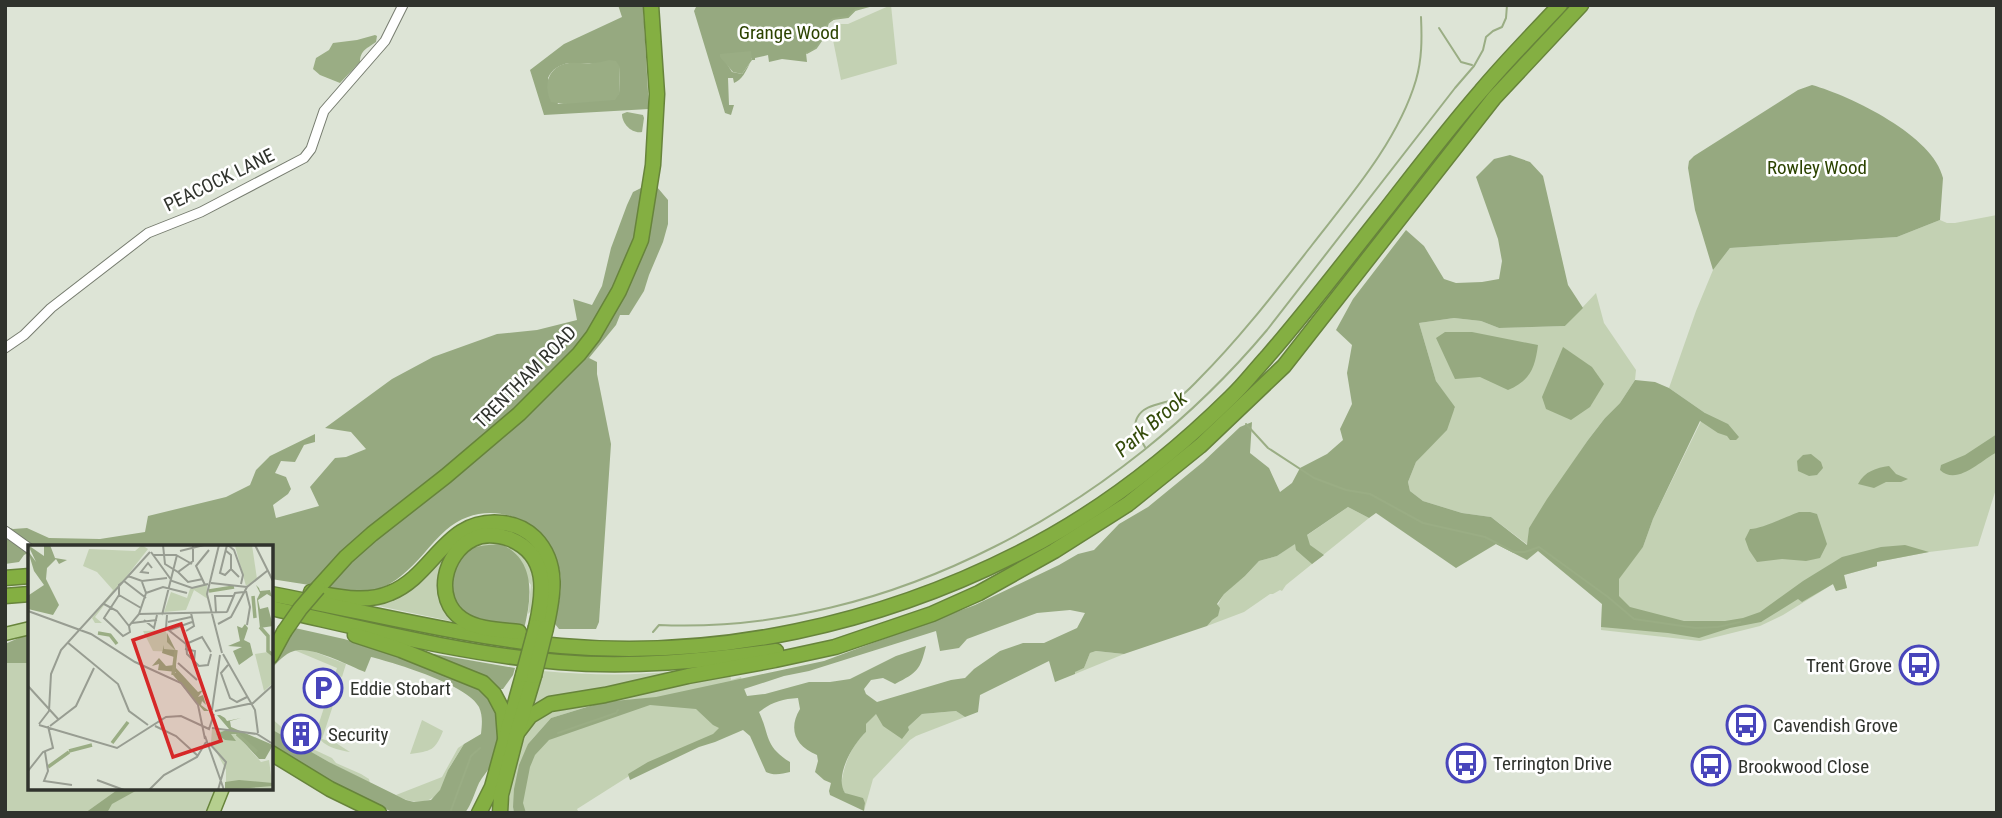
<svg xmlns="http://www.w3.org/2000/svg" width="2002" height="818" font-family="'Roboto Condensed',sans-serif">
<rect width="100%" height="100%" fill="#dde4d6"/>
<g fill="#c3d1b3">
<path d="M 891,5 L 897,64 L 841,80 L 831,30 L 838,24 L 848,24 Z"/>
<path d="M 1997,215 L 1997,486 L 1978,546 L 1929,552 L 1877,562 L 1877,566 L 1844,575 L 1847,588 L 1836,591 L 1833,584 L 1783,615 L 1760,626 L 1700,641 L 1601,630 L 1602,604 L 1598,599 L 1643,547 L 1653,519 L 1705,413 L 1669,388 L 1696,311 L 1713,270 L 1730,248 L 1897,237 L 1940,220 L 1947,223 L 1955,223 Z"/>
<path d="M 1596,293 L 1604,323 L 1636,370 L 1635,380 L 1620,403 L 1605,418 L 1588,440 L 1529,528 L 1528,545 L 1491,517 L 1462,513 L 1423,501 L 1410,491 L 1408,482 L 1416,462 L 1427,450 L 1455,408 L 1436,381 L 1419,323 L 1454,318 L 1481,321 L 1499,328 L 1565,326 Z"/>
<path d="M 1348,507 L 1369,518 L 1286,585 L 1282,591 L 1280,590 L 1273,594 L 1270,594 L 1244,612 L 1207,626 L 1224,593 L 1245,576 L 1259,561 L 1277,556 Z"/>
<path d="M 498,525 L 529,539 L 543,569 L 500,531 L 446,558 C 438,572 438,593 444,608 C 446,613 452,618 455,622 L 369,604 L 451,543 Z"/>
<path d="M 489,540 C 496,541 505,542 511,545 C 536,557 536,588 532,610 L 528,614 L 531,585 L 501,544 L 468,550 L 466,549 Z"/>
<path d="M 307,649 L 346,664 L 342,677 L 339,676 L 337,683 L 340,684 L 322,739 L 336,743 L 350,752 C 332,749 317,744 313,725 L 318,726 L 337,668 L 294,650 Z"/>
<path d="M 1096,651 L 1124,654 L 1075,674 L 1074,672 L 1084,668 L 1090,653 Z"/>
<path d="M 5,663 L 30,663 L 30,788 L 215,788 L 206,813 L 5,813 Z"/>
<path d="M 543,671 C 588,675 633,676 678,671 L 527,713 Z"/>
<path d="M 730,673 L 731,680 L 741,677 L 754,721 L 648,764 L 577,809 L 579,813 L 521,813 L 518,789 L 535,745 L 652,698 L 603,702 L 551,718 L 528,744 L 513,807 L 514,813 L 508,813 C 508,794 519,743 530,728 C 534,722 540,717 546,713 Z"/>
<path d="M 956,711 L 965,717 L 916,736 L 910,740 L 873,779 L 864,811 L 865,803 L 845,793 L 841,787 C 843,766 851,746 866,732 L 866,724 L 876,713 L 908,727 L 922,714 Z"/>
<path d="M 271,718 L 300,743 L 332,758 L 336,763 L 361,774 L 369,779 L 370,783 L 329,762 L 277,733 L 271,729 Z"/>
<path d="M 422,720 L 443,731 C 435,751 431,751 410,754 Z"/>
<path d="M 464,744 C 459,752 454,760 449,768 C 446,775 445,783 441,789 C 431,806 411,804 396,795 L 442,777 L 458,748 Z"/>
</g>
<g fill="#96a980" fill-rule="evenodd">
<path d="M 618,5 L 643,5 L 649,109 L 544,115 L 530,70 L 564,44 L 622,17 ZM 569,63 L 592,63 L 620,68 L 619,94 L 585,101 L 558,104 L 548,78 C 552,69 559,65 569,63 Z"/>
<path d="M 697,5 L 873,5 L 855,10 L 848,17 L 837,18 L 828,23 C 821,35 822,49 806,53 L 807,62 L 782,59 L 769,62 L 768,55 L 755,58 L 755,60 L 752,60 L 752,58 L 727,64 L 732,72 L 742,74 L 750,63 C 746,71 742,80 734,83 L 733,78 L 728,78 L 729,105 L 734,105 L 731,115 L 725,113 L 694,11 Z"/>
<path d="M 1812,85 C 1851,96 1934,136 1943,178 L 1940,220 L 1897,237 L 1730,248 L 1713,270 L 1695,210 L 1688,168 L 1689,161 L 1694,156 L 1798,90 Z"/>
<path d="M 1510,155 L 1530,162 L 1543,176 L 1568,285 L 1583,308 L 1565,326 L 1499,328 L 1481,321 L 1454,318 L 1419,323 L 1436,381 L 1455,407 L 1447,430 L 1416,462 L 1408,482 L 1410,491 L 1423,501 L 1462,513 L 1491,517 L 1527,545 L 1529,528 L 1547,499 L 1588,440 L 1605,418 L 1620,403 L 1635,380 L 1655,382 L 1669,388 L 1705,413 L 1728,424 L 1739,437 L 1736,440 L 1730,440 L 1727,436 L 1718,433 L 1700,421 L 1653,519 L 1643,547 L 1619,579 L 1619,596 L 1630,607 L 1684,621 L 1725,621 L 1743,618 L 1760,612 L 1803,581 L 1842,557 L 1881,547 L 1905,545 L 1929,552 L 1877,562 L 1877,566 L 1844,575 L 1847,588 L 1836,591 L 1833,584 L 1802,602 L 1798,599 L 1761,622 L 1730,628 L 1699,638 L 1668,633 L 1601,627 L 1602,604 L 1538,551 L 1527,560 L 1496,544 L 1456,568 L 1376,513 L 1369,518 L 1348,507 L 1307,535 L 1310,545 L 1324,555 L 1312,564 L 1296,550 L 1295,544 L 1277,556 L 1259,561 L 1245,576 L 1224,594 L 1217,604 L 1220,608 L 1218,616 L 1212,620 L 1207,626 L 1124,654 L 1096,651 L 1090,653 L 1084,668 L 1075,672 L 1075,674 L 1055,682 L 1049,661 L 980,695 L 978,712 L 965,717 L 956,711 L 922,714 L 908,727 L 909,730 L 902,739 L 883,726 L 876,714 L 866,724 L 866,732 C 853,744 834,776 845,793 L 863,798 L 865,803 L 864,811 L 830,795 L 829,791 L 831,783 L 824,780 L 815,772 L 818,761 L 817,755 C 795,746 788,729 800,709 L 798,698 C 782,699 772,702 759,712 C 770,735 764,746 790,762 L 790,772 C 782,774 774,776 766,772 L 750,736 L 743,730 L 715,742 L 699,747 L 630,780 L 628,774 L 648,762 L 713,734 L 719,728 L 713,725 L 696,709 L 650,705 L 549,740 L 535,755 L 530,767 L 523,803 L 526,813 L 514,813 L 513,807 L 514,789 L 519,765 L 528,744 L 551,718 L 603,702 L 656,697 L 824,661 L 975,605 L 1059,565 L 1078,554 L 1094,550 L 1119,524 L 1148,507 L 1203,462 L 1240,427 L 1252,422 L 1250,453 L 1269,468 L 1280,492 L 1292,483 L 1300,468 L 1327,454 L 1343,440 L 1340,429 L 1352,404 L 1347,373 L 1352,345 L 1336,330 L 1353,299 L 1406,230 L 1424,246 L 1444,279 L 1456,283 L 1482,282 L 1499,279 L 1502,261 L 1498,239 L 1476,177 L 1494,159 ZM 1070,610 L 1085,613 L 1077,628 L 1044,643 L 1023,643 L 1000,651 L 974,669 L 965,678 L 951,680 L 877,702 L 866,694 L 864,689 L 871,680 L 883,678 L 895,684 C 918,672 920,670 926,646 L 896,656 L 850,679 L 830,682 L 809,682 L 765,694 L 747,696 L 744,689 L 784,676 L 809,671 L 936,631 L 940,651 L 959,648 L 967,639 L 1037,613 Z"/>
<path d="M 645,186 L 657,187 L 668,200 L 668,224 L 663,242 L 649,275 L 644,291 L 629,315 L 620,315 L 616,325 L 589,358 L 597,362 L 597,374 L 611,444 L 599,622 L 596,629 L 559,629 L 555,624 C 557,611 561,595 561,581 C 560,560 548,538 531,526 C 505,508 471,508 446,530 C 430,544 418,563 401,576 C 389,586 376,591 361,593 L 271,579 L 271,547 L 30,547 L 30,552 L 24,555 L 19,562 L 5,564 L 5,526 L 13,529 L 27,528 L 49,538 L 100,539 L 145,532 L 148,516 L 226,497 L 250,485 L 256,470 L 270,456 L 315,434 L 315,442 L 304,445 L 295,462 L 281,461 L 275,473 L 286,477 L 291,489 L 288,494 L 273,505 L 276,518 L 319,506 L 310,487 L 335,458 L 346,457 L 366,449 L 351,432 L 325,428 L 392,379 L 433,357 L 497,334 L 537,330 L 577,320 L 573,299 L 592,305 L 602,286 L 611,248 L 627,205 L 633,192 Z"/>
<path d="M 1445,332 L 1472,332 L 1538,345 C 1535,368 1530,381 1508,390 L 1480,377 L 1455,379 L 1436,338 Z"/>
<path d="M 1563,347 L 1592,367 L 1604,384 L 1590,407 L 1571,420 L 1546,409 L 1542,397 Z"/>
<path d="M 1997,434 L 1997,452 C 1980,461 1957,486 1940,470 L 1941,465 L 1965,455 Z"/>
<path d="M 1811,454 L 1821,462 L 1823,468 L 1817,475 L 1809,476 L 1798,471 L 1797,461 L 1803,455 Z"/>
<path d="M 1889,466 L 1896,474 L 1908,479 L 1901,482 L 1886,482 L 1874,488 L 1858,484 C 1865,471 1876,468 1889,466 Z"/>
<path d="M 1799,512 L 1810,512 L 1817,514 L 1827,544 L 1820,558 L 1806,561 L 1782,559 L 1757,562 L 1749,550 L 1745,539 L 1750,529 C 1758,530 1788,516 1799,512 Z"/>
<path d="M 501,544 C 536,560 532,597 524,629 C 513,627 472,621 465,616 C 444,604 447,561 468,550 C 477,545 491,545 501,544 Z"/>
<path d="M 295,628 L 344,639 L 378,649 L 476,686 C 502,703 504,738 491,765 C 488,771 482,777 479,783 C 474,794 472,803 465,813 L 394,813 L 333,783 L 271,745 L 271,729 L 329,762 L 406,800 L 414,802 L 431,800 L 440,790 L 448,770 L 464,744 L 481,734 C 482,724 483,716 479,707 C 468,685 395,663 371,657 L 365,672 C 348,665 310,645 294,651 C 284,654 278,662 271,669 L 275,656 Z"/>
<path d="M 30,633 L 30,663 L 5,663 L 5,644 Z"/>
<path d="M 434,654 L 515,668 L 513,675 L 503,689 L 497,689 L 433,659 Z"/>
<path d="M 120,788 L 141,788 L 112,804 L 107,813 L 85,813 Z"/>
</g>
<g fill="#9aad84">
<path d="M 375,35 L 377,36 L 376,42 C 368,48 360,50 360,62 L 340,83 L 320,75 L 313,69 L 316,58 L 329,50 L 333,43 L 357,40 Z"/>
<path d="M 751,51 L 752,60 L 742,74 L 733,72 L 720,57 L 720,54 Z"/>
<path d="M 609,60 L 616,61 L 620,67 L 619,94 L 615,100 L 564,104 L 551,102 C 543,85 548,66 569,63 C 577,62 584,64 592,63 C 598,63 604,61 609,60 Z"/>
<path d="M 627,112 L 643,115 L 644,118 L 642,132 C 632,134 622,124 622,114 Z"/>
</g>
<g fill="none" stroke-linecap="round" stroke-linejoin="round">
<g stroke="#9aad84" stroke-width="2">
<path d="M 1439,28 L 1461,62 L 1472,65"/>
<path d="M 807,53 L 816,48 L 823,38 L 828,23 L 833,19 L 848,17 L 855,10 L 873,5"/>
<path d="M 1246,424 L 1268,448 L 1314,478 L 1346,490 L 1370,494 L 1423,523 L 1485,537 L 1514,552 L 1525,552 L 1539,547 L 1608,597 L 1634,619 L 1696,628 L 1718,627 L 1740,622"/>
<path d="M 1145,447 C 1140,438 1132,428 1137,418 C 1144,403 1167,404 1179,397 C 1186,393 1193,385 1199,379 C 1240,338 1276,291 1312,245 C 1350,196 1398,141 1416,80 C 1422,59 1422,39 1421,17"/>
<path d="M 653,632 L 659,625 C 890,635 1121,504 1267,330 L 1455,88 L 1474,66 L 1483,50 L 1486,37 L 1493,31 L 1502,27 L 1506,18 L 1507,5"/>
<path d="M 558,733 L 616,713 L 618,710"/>
<path d="M 450,813 L 471,756 L 480,748"/>
</g>
<defs>
<g id="minor">
<path d="M 5,348 L 24,335 L 51,308 L 148,233 L 201,212 L 304,158 L 311,149 L 324,111 L 385,41 L 403,5"/>
<path d="M 5,531 L 30,549"/>
</g>
<g id="major">
<path d="M 5,634 L 30,628"/>
<path d="M 213,813 L 223,788"/>
</g>
<g id="highway">
<path d="M 5,578 L 30,576"/>
<path d="M 318,588 L 346,557 L 372,534 L 446,476 L 519,414 L 579,354 L 593,336 L 619,291 L 641,240 L 653,165 L 657,94 L 651,5"/>
<path d="M 311,592 C 336,596 365,604 390,593 C 435,575 445,517 502,523 C 514,524 526,529 535,538 C 560,564 553,597 546,628"/>
<path d="M 271,594 C 368,612 463,637 561,646 C 718,660 879,624 1019,553 C 1097,514 1169,458 1231,397 C 1244,385 1255,370 1267,357 C 1308,310 1345,261 1384,212 C 1416,171 1447,130 1481,91 C 1506,61 1533,34 1560,5"/>
<path d="M 5,596 L 30,594"/>
<path d="M 271,608 C 366,629 462,654 559,662 C 631,668 704,661 776,651"/>
<path d="M 519,632 C 501,630 478,630 462,619 C 433,599 444,553 473,539 C 485,533 498,535 510,539 C 549,555 544,593 536,627"/>
<path d="M 355,635 L 401,650 L 483,683 L 494,694 L 503,711 L 505,737"/>
<path d="M 271,656 L 284,632"/>
<path d="M 517,733 L 530,716 L 550,704 L 605,695 L 688,676 L 775,660 L 835,647 L 932,614 L 979,593 L 1054,551 L 1128,504 L 1200,446 L 1284,366 L 1494,98 L 1581,5"/>
<path d="M 271,753 L 330,789 L 379,813"/>
<path d="M 479,813 L 492,787 L 523,675"/>
<path d="M 500,813 L 501,795 L 517,733 L 534,676"/>
</g>
</defs>
<use href="#minor" stroke="#767c6f" stroke-width="11"/>
<use href="#major" stroke="#67843b" stroke-width="15"/>
<use href="#highway" stroke="#67843b" stroke-width="17"/>
<use href="#minor" stroke="#fff" stroke-width="9"/>
<use href="#major" stroke="#b5cf8e" stroke-width="12"/>
<use href="#highway" stroke="#84af42" stroke-width="14"/>
<defs>
<g id="highway-bridge">
<path d="M 284,632 L 300,609 L 318,588"/>
<path d="M 523,675 L 536,627"/>
<path d="M 534,676 L 546,628"/>
</g>
</defs>
<use href="#highway-bridge" stroke="#67843b" stroke-width="17" stroke-linecap="butt"/>
<use href="#highway-bridge" stroke="#84af42" stroke-width="14"/>
</g>
<defs>
<symbol id="bus-ring" viewBox="-11 -11 22 22"><circle r="9.5" fill="#fff" stroke="#4845bb" stroke-width="1.5"/><path d="M-5-6H5V4H4V6H2V4H-2V6H-4V4H-5ZM-3.5-4V0h7V-4ZM-3.5 1.2v1.5H-2V1.2ZM2 1.2v1.5H3.5V1.2Z" fill="#4845bb"/></symbol>
<symbol id="parking-ring" viewBox="-11 -11 22 22"><circle r="9.5" fill="#fff" stroke="#4845bb" stroke-width="1.5"/><path d="M-3.5-5.5H1a3.5 3.5 0 0 1 0 7H-1V5.5H-3.5ZM-1-3.4V-.6H.8a1.4 1.4 0 0 0 0-2.8Z" fill="#4845bb"/></symbol>
<symbol id="building-ring" viewBox="-11 -11 22 22"><circle r="9.5" fill="#fff" stroke="#4845bb" stroke-width="1.5"/><path d="M-4-6H4V6H1V3H-1V6H-4ZM-2.5-4.3h1.7v1.8h-1.7ZM.8-4.3h1.7v1.8H.8ZM-2.5-1h1.7V.8h-1.7ZM.8-1h1.7V.8H.8Z" fill="#4845bb"/></symbol>
</defs>
<g fill-rule="evenodd">
<use href="#bus-ring" x="1897" y="643" width="44" height="44"/>
<use href="#parking-ring" x="301" y="666" width="44" height="44"/>
<use href="#bus-ring" x="1724" y="703" width="44" height="44"/>
<use href="#building-ring" x="279" y="712" width="44" height="44"/>
<use href="#bus-ring" x="1444" y="741" width="44" height="44"/>
<use href="#bus-ring" x="1689" y="744" width="44" height="44"/>
</g>
<g text-anchor="middle" dominant-baseline="central" stroke-width="5" stroke-linejoin="round" paint-order="stroke">
<g font-size="19" fill="#2c4300" stroke="#fff">
<text x="789" y="32">Grange Wood</text>
<text x="1817" y="167">Rowley Wood</text>
</g>
<g font-size="19" fill="#30332d" stroke="#fff">
<text transform="translate(219 180) rotate(-26)">PEACOCK LANE</text>
<text transform="translate(525 377) rotate(-45)">TRENTHAM ROAD</text>
</g>
<g font-size="19" fill="#30332d" stroke="#fff" text-anchor="start">
<text x="1892" y="665" text-anchor="end">Trent Grove</text>
<text x="350" y="688">Eddie Stobart</text>
<text x="1773" y="725">Cavendish Grove</text>
<text x="328" y="734">Security</text>
<text x="1493" y="763">Terrington Drive</text>
<text x="1738" y="766">Brookwood Close</text>
</g>
<g font-size="21" font-style="italic" fill="#344b0a" stroke="#fff">
<text transform="translate(1151 424) rotate(-41)">Park Brook</text>
</g>
</g>
<g transform="translate(28 545)">
<rect width="245" height="245" fill="#dde4d6"/>
<path d="M 114,0 L 120,4 L 67,72 L 74,78 L 67,78 L 64,73 L 85,45 L 69,27 L 55,21 L 61,4 L 107,6 ZM 224,0 L 229,34 L 218,41 L 207,1 ZM 179,39 L 180,54 L 166,45 L 158,65 L 136,67 L 143,47 L 159,53 L 162,44 ZM 137,85 L 148,107 L 125,106 L 115,86 ZM 240,107 L 245,111 L 245,138 L 236,146 L 227,109 ZM 184,184 L 208,189 L 233,217 L 241,215 L 245,245 L 198,245 L 198,225 L 183,197 Z" fill="#c3d1b3"/>
<path d="M 0,0 L 16,11 L 16,0 L 22,0 L 27,13 L 39,15 L 31,19 L 28,14 L 19,23 L 18,34 L 31,60 L 25,70 L 0,64 L 1,50 L 16,40 L 6,26 L 0,6 L 8,17 ZM 229,36 L 228,40 L 231,43 L 232,46 L 242,45 L 244,52 L 239,49 L 230,55 L 232,64 L 240,62 L 245,81 L 232,83 L 229,54 L 232,48 L 228,40 ZM 217,79 L 220,83 L 216,95 L 222,98 L 225,110 L 211,120 L 205,106 L 214,102 L 200,101 L 212,96 L 209,81 L 214,83 ZM 139,88 L 148,106 L 148,123 L 170,147 L 175,145 L 170,152 L 175,150 L 178,160 L 174,156 L 173,160 L 181,166 L 176,166 L 145,130 L 148,127 L 130,125 L 131,119 L 124,121 L 131,113 L 138,121 L 146,120 L 146,112 L 134,108 L 136,100 L 136,104 L 147,105 L 139,97 ZM 189,170 L 192,170 L 197,173 L 199,176 L 213,173 L 202,176 L 203,182 L 245,200 L 237,214 L 231,214 L 208,189 L 203,189 L 208,196 L 197,195 L 188,189 L 201,184 ZM 211,235 L 245,238 L 245,241 L 197,245 L 197,237 Z" fill="#96a980"/>
<path fill="none" stroke="#9aad84" stroke-width="3.5" d="M 181,46 L 206,42M 225,51 L 227,73M 232,82 L 240,91 L 240,106 L 245,110M 70,88 L 82,90 L 89,99M 145,130 L 148,105M 209,189 L 229,207M 84,198 L 100,177M 41,206 L 64,200M 20,222 L 41,207"/>
<path fill="none" stroke="#989d92" stroke-width="2" d="M 135,0 L 137,19 L 150,27 L 165,16 L 165,0M 191,0 L 179,49 L 194,108M 199,0 L 192,28 L 197,30 L 203,24M 200,0 L 206,5 L 215,30 L 213,39M 227,0 L 245,36M 197,5 L 203,10 L 203,24 L 211,32M 152,6 L 176,0M 123,7 L 144,36 L 164,43 L 180,39M 125,10 L 148,10 L 164,19M 150,27 L 160,37 L 175,34M 121,28 L 113,27 L 120,18 L 124,23M 100,31 L 114,36 L 139,33M 183,38 L 219,42M 177,40 L 168,21 L 181,5M 218,46 L 222,62 L 219,80M 118,48 L 135,42 L 159,48M 91,50 L 113,63M 76,59 L 89,66 L 101,81 L 111,69 L 199,67M 0,66 L 63,89 L 107,117 L 153,138 L 170,160 L 177,194M 188,67 L 187,51 L 206,51M 199,67 L 207,48 L 216,47M 111,69 L 118,48 L 114,37M 134,70 L 149,10M 139,70 L 138,83 L 158,99M 116,75 L 126,83 L 129,70M 140,77 L 163,72M 104,78 L 129,75M 190,79 L 203,72 L 219,42 L 239,26M 101,81 L 102,87 L 95,91 L 76,73 L 91,50 L 91,40 L 96,36 L 118,53M 142,85 L 164,77M 158,86 L 166,81 L 163,68M 39,97 L 90,139 L 101,166 L 120,180M 158,99 L 159,109 L 171,121 L 180,120 L 183,109M 158,99 L 174,92 L 183,107M 157,104 L 167,106 L 166,117M 195,109 L 227,165 L 230,188M 150,118 L 169,135M 200,120 L 193,128 L 202,153 L 209,157 L 219,152M 0,141 L 31,175M 184,165 L 192,110M 187,166 L 225,158 L 245,140M 11,179 L 21,166 L 23,129 L 33,105 L 122,7M 11,180 L 89,203 L 138,172 L 153,171 L 181,184 L 186,169M 22,181 L 48,161 L 66,123M 127,181 L 148,191 L 170,211M 184,183 L 229,189 L 245,199M 177,191 L 196,245M 181,198 L 198,217 L 190,245M 17,207 L 20,226 L 16,236 L 44,240M 0,226 L 15,207 L 25,203 L 20,181M 69,235 L 96,245M 121,245 L 136,230 L 169,212 L 178,197"/>
<path fill="#d62828" fill-opacity="0.15" stroke="#d62828" stroke-width="3.5" d="M 153,79 L 193,196 L 145,212 L 105,95 Z"/>
<rect width="245" height="245" fill="none" stroke="#30332d" stroke-width="3.5"/>
</g>
<rect width="2002" height="818" fill="none" stroke="#30332d" stroke-width="14"/>
</svg>
